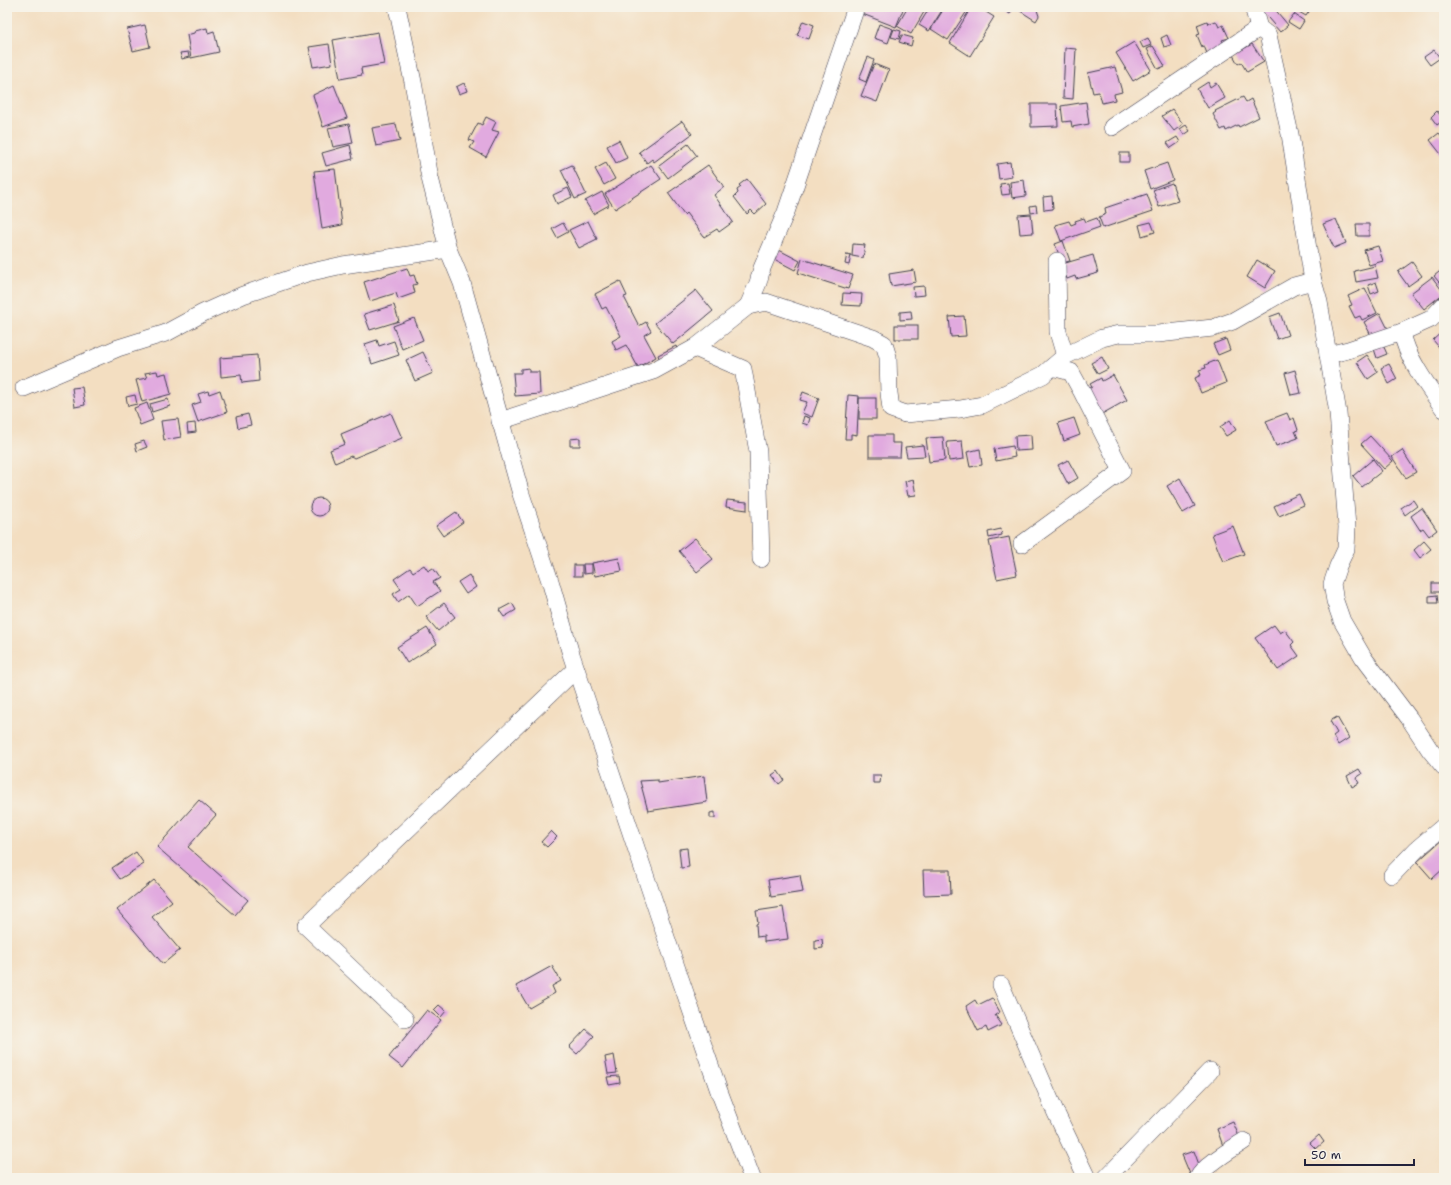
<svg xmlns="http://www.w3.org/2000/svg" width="1451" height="1185" font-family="'Shantell Sans',sans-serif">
<rect width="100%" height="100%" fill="#f7f3e8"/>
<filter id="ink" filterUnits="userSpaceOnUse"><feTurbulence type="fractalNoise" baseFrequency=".025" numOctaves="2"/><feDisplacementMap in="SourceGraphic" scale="8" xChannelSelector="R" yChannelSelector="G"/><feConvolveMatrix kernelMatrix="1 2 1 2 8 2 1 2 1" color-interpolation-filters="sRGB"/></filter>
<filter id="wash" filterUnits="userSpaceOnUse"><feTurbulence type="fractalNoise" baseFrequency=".012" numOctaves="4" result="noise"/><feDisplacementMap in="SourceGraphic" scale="16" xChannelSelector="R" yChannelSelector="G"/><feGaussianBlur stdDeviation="0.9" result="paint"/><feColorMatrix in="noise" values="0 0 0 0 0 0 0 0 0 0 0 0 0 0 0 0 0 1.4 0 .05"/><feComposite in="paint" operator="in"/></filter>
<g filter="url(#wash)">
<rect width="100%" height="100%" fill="#f3dec1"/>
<g id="blocks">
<g fill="#e1aadf">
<path d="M 862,7 L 904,7 L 896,27 L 860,13 Z"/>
<path d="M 908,7 L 927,7 L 911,34 L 897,26 Z"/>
<path d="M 930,7 L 944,7 L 929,31 L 919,25 Z"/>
<path d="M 945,7 L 960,7 L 967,11 L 948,40 L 931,29 Z"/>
<path d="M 962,7 L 978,7 L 994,17 L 970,56 L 950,43 L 969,11 Z"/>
<path d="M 999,7 L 1036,7 L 1039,16 L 1036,21 L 1014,7 L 1010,14 Z"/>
<path d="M 1267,7 L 1273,7 L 1288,25 L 1280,32 L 1262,11 Z"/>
<path d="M 1290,7 L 1312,7 L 1306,16 Z"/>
<path d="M 1294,14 L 1304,21 L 1299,29 L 1288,22 Z"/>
<path d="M 803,21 L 814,25 L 809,39 L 797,35 Z"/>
<path d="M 1207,21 L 1208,24 L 1216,21 L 1219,27 L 1223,25 L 1229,38 L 1222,40 L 1226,48 L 1208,56 L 1204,46 L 1202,47 L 1197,35 L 1200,34 L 1197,25 Z"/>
<path d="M 879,24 L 893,29 L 888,43 L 874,38 Z"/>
<path d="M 145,25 L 150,47 L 133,51 L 127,29 Z"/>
<path d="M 207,28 L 208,33 L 214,31 L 219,52 L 191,58 L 187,35 L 194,33 L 195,31 Z"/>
<path d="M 894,29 L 901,31 L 899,39 L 891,37 Z"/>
<path d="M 378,32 L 384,64 L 361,68 L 362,75 L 340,79 L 333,40 Z"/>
<path d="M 902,35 L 913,38 L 911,46 L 899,42 Z"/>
<path d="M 1167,35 L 1171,45 L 1164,47 L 1161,38 Z"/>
<path d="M 1148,38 L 1151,45 L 1143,48 L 1140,42 Z"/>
<path d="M 1134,42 L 1151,70 L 1133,81 L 1116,53 Z"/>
<path d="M 329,44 L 332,64 L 313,67 L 309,47 Z"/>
<path d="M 1252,44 L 1264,62 L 1247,72 L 1241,62 L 1238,64 L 1233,55 Z"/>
<path d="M 1153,46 L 1165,66 L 1158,69 L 1147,49 Z"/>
<path d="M 1065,48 L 1076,49 L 1073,99 L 1063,98 Z"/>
<path d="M 1434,50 L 1440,58 L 1430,65 L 1424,57 Z"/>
<path d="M 188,52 L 189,57 L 182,59 L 180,53 Z"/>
<path d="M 868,57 L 874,60 L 866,82 L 859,79 Z"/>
<path d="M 874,64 L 889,70 L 877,102 L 861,96 Z"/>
<path d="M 1115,67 L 1122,92 L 1114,94 L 1115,100 L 1102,103 L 1099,92 L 1093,93 L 1088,73 Z"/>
<path d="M 1208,82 L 1210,87 L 1216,83 L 1225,98 L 1208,108 L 1197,89 Z"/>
<path d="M 464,83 L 467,91 L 459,94 L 456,87 Z"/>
<path d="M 334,85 L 347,118 L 323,127 L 313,95 Z"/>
<path d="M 1243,97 L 1246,102 L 1251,99 L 1259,117 L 1239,127 L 1238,125 L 1226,131 L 1225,128 L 1221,130 L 1213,114 L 1216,112 L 1215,111 Z"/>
<path d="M 1086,102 L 1089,124 L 1072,127 L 1071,121 L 1063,122 L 1061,106 Z"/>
<path d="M 1031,104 L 1057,104 L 1058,126 L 1031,127 Z"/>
<path d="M 1172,109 L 1183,124 L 1174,131 L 1162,116 Z"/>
<path d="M 1437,111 L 1444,120 L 1437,125 L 1431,117 Z"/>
<path d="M 486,117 L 496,122 L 492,130 L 499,132 L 486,157 L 470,148 L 474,142 L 469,140 L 478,123 L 482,125 Z"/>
<path d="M 682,121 L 692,134 L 654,162 L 652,159 L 647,163 L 639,152 Z"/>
<path d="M 349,124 L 353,143 L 333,147 L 328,128 Z"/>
<path d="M 396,124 L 400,141 L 376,146 L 372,128 Z"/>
<path d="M 1186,125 L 1190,131 L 1184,135 L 1180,129 Z"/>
<path d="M 1439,133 L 1444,139 L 1444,158 L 1430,140 Z"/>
<path d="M 1177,137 L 1180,142 L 1171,148 L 1167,143 Z"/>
<path d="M 619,140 L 627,158 L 616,163 L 607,146 Z"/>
<path d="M 688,144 L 697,156 L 668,178 L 659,166 Z"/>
<path d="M 350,145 L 353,159 L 326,166 L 322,153 Z"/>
<rect x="1120" y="153" width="9" height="9"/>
<path d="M 1010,162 L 1012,177 L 999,179 L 997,164 Z"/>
<path d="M 606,163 L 615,179 L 604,185 L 595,169 Z"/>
<path d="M 1167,163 L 1173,180 L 1150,189 L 1144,171 Z"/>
<path d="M 572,165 L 586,194 L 575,199 L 561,170 Z"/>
<path d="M 651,165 L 661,179 L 615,209 L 605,194 Z"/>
<path d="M 708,165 L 724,187 L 714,195 L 733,222 L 719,232 L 717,229 L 704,237 L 686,213 L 684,215 L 668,193 Z"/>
<path d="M 335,169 L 342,225 L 322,229 L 314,171 Z"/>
<path d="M 747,179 L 766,204 L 755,214 L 751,210 L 747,214 L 734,197 L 738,193 L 737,190 L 741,187 L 739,185 Z"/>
<path d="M 1024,180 L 1026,196 L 1012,198 L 1010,182 Z"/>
<path d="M 1008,183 L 1010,194 L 1002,195 L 1000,184 Z"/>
<path d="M 1172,183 L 1178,201 L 1159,207 L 1153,190 Z"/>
<path d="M 568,188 L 572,197 L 557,204 L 553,195 Z"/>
<path d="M 602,192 L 609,205 L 593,214 L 585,201 Z"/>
<path d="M 1147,194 L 1153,211 L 1103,228 L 1099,217 L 1106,214 L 1105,208 Z"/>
<path d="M 1052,196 L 1053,209 L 1044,210 L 1043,197 Z"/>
<path d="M 1036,205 L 1037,212 L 1031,213 L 1030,206 Z"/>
<path d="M 1031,214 L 1033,233 L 1020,234 L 1018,215 Z"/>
<path d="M 1084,218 L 1086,222 L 1097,218 L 1100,227 L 1061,241 L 1055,225 L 1069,221 L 1071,225 L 1076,223 L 1075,221 Z"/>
<path d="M 1336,219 L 1346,243 L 1334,248 L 1323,224 Z"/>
<path d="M 588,221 L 597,239 L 579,248 L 569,230 Z"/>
<path d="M 1151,222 L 1155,232 L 1142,236 L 1139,225 Z"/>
<path d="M 563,223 L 568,232 L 557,238 L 552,229 Z"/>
<path d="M 1356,224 L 1369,224 L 1369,236 L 1357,236 Z"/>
<path d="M 1063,241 L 1070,261 L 1062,263 L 1055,244 Z"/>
<path d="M 853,244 L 865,245 L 863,258 L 852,256 Z"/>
<path d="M 1378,246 L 1383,261 L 1369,265 L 1364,250 Z"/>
<path d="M 779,250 L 800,261 L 795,270 L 774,259 Z"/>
<path d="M 847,254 L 851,255 L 849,265 L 845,264 Z"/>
<path d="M 1093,255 L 1098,273 L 1076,279 L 1075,276 L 1067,279 L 1062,264 Z"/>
<path d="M 802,259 L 853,275 L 848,289 L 798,273 Z"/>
<path d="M 1257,260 L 1275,271 L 1265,288 L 1247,277 Z"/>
<path d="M 1412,262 L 1422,276 L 1408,286 L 1398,272 Z"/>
<path d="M 1375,266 L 1378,278 L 1356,282 L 1354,271 Z"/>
<path d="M 407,268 L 410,276 L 414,275 L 417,284 L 413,285 L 415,293 L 398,299 L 396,293 L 370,301 L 364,282 Z"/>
<path d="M 1444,268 L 1444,286 L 1443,287 L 1434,276 Z"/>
<path d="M 914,270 L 916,282 L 891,286 L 889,274 Z"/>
<path d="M 1432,277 L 1444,293 L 1424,309 L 1411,293 Z"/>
<path d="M 620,281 L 627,296 L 624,297 L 639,326 L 646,322 L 651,331 L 644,335 L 656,357 L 638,367 L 626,345 L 616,350 L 612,341 L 621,336 L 606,307 L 602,309 L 595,294 Z"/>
<path d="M 1376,282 L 1379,291 L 1371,294 L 1368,285 Z"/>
<path d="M 924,286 L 925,295 L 914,296 L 913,287 Z"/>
<path d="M 1365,288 L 1377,313 L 1362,320 L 1360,316 L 1355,318 L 1349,306 L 1352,305 L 1348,296 Z"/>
<path d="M 696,290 L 713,311 L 673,344 L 655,323 Z"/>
<path d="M 843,293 L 862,294 L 861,306 L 842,305 Z"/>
<path d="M 394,305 L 399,321 L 370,330 L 364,314 Z"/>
<path d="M 911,311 L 912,319 L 900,320 L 900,312 Z"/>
<path d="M 1280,313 L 1288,335 L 1277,339 L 1269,317 Z"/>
<path d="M 1380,313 L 1388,329 L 1372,337 L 1364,322 Z"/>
<path d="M 964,316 L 966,336 L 951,337 L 949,317 Z"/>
<path d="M 414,318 L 423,340 L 402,349 L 393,326 Z"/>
<rect x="895" y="325" width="23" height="14"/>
<path d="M 1444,330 L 1444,353 L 1433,340 Z"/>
<path d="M 1226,339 L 1230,350 L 1218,355 L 1213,344 Z"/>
<path d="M 377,340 L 379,346 L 394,341 L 399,355 L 372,364 L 365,344 Z"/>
<path d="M 1383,345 L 1387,354 L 1377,358 L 1374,349 Z"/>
<path d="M 676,346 L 677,349 L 659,358 L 658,355 Z"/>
<path d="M 423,352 L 433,373 L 415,381 L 406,360 Z"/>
<path d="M 257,355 L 259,381 L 242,383 L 241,375 L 221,377 L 220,358 Z"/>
<path d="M 1367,355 L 1378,372 L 1368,379 L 1357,362 Z"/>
<path d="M 1102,357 L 1108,369 L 1098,374 L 1091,363 Z"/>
<path d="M 1217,360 L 1226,383 L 1201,393 L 1195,378 L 1201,375 L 1199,370 L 1206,368 L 1205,365 Z"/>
<path d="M 1389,364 L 1397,379 L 1389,384 L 1381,368 Z"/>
<path d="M 529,368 L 529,372 L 539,372 L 540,394 L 515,396 L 513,373 L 521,373 L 521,369 Z"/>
<path d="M 1295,370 L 1301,393 L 1291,395 L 1285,373 Z"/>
<path d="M 157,371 L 158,375 L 166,373 L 171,394 L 142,402 L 136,380 L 147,378 L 145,373 Z"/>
<path d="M 1113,375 L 1127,400 L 1100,415 L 1086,390 L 1092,387 L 1090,384 L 1101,378 L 1102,381 Z"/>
<path d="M 82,387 L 85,405 L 75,407 L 72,388 Z"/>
<path d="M 220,390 L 227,412 L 198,422 L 192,405 L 201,402 L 198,394 L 208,391 L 209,394 Z"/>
<path d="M 803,392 L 819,398 L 812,417 L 802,413 L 807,402 L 800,400 Z"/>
<path d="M 135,395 L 137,404 L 128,406 L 126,397 Z"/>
<path d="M 848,395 L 859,396 L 857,435 L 851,434 L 851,439 L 845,439 Z"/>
<rect x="859" y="398" width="17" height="21"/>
<path d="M 168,399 L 170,406 L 152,412 L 150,404 Z"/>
<path d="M 147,403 L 153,420 L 140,425 L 134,408 Z"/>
<path d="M 391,413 L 402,438 L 354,458 L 351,456 L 335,463 L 330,450 L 345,444 L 341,434 Z"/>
<path d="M 1287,413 L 1290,420 L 1294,418 L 1298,430 L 1295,431 L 1298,438 L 1276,446 L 1266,421 Z"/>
<path d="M 248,414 L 251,425 L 238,428 L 236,417 Z"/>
<path d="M 804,416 L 810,418 L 808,425 L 802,423 Z"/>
<path d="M 1074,418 L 1080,435 L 1064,441 L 1058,423 Z"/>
<path d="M 178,419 L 181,437 L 164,440 L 161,421 Z"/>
<path d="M 1230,420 L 1236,430 L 1226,436 L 1220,427 Z"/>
<path d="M 195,423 L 196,432 L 188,433 L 187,424 Z"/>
<path d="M 869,435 L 892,435 L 892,443 L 901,443 L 900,457 L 869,457 Z"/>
<path d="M 1031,435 L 1032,450 L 1016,451 L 1015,436 Z"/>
<path d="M 1370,436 L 1393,461 L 1384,469 L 1361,444 Z"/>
<path d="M 943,437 L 945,460 L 929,462 L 926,438 Z"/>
<path d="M 580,438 L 580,446 L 570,446 L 570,439 Z"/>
<path d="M 144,441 L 147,447 L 137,451 L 135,444 Z"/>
<path d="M 962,441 L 964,459 L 949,461 L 947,442 Z"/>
<path d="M 923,445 L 925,456 L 907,457 L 905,447 Z"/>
<path d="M 1013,446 L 1015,457 L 996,461 L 994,449 Z"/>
<path d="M 980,449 L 982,465 L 970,467 L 967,452 Z"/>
<path d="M 1402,450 L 1416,472 L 1406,478 L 1392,457 Z"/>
<path d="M 1373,459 L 1382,471 L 1362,487 L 1353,476 Z"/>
<path d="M 1068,460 L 1078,478 L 1068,484 L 1058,465 Z"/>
<path d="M 1180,478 L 1195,506 L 1183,513 L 1167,486 Z"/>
<path d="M 913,479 L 916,495 L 908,496 L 905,481 Z"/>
<path d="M 1299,494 L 1304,505 L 1279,516 L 1274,506 Z"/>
<circle cx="319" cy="507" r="9"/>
<path d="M 727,500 L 747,502 L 747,510 L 726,507 Z"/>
<path d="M 1413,500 L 1417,506 L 1405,515 L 1401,508 Z"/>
<path d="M 1422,508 L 1437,530 L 1429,536 L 1423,528 L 1420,530 L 1411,516 Z"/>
<path d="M 456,512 L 463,522 L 443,536 L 436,526 Z"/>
<path d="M 1233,526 L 1244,554 L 1223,562 L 1212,534 Z"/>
<path d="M 1001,529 L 1002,535 L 989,538 L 988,532 Z"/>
<path d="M 1009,537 L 1017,575 L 997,579 L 989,541 Z"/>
<path d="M 695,538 L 713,559 L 697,572 L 679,551 Z"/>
<path d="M 1424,541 L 1431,549 L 1420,558 L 1414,550 Z"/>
<path d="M 619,558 L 622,571 L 595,576 L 592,563 Z"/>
<path d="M 583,564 L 592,564 L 592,573 L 584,574 Z"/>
<path d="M 424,565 L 428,571 L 433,568 L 440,578 L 433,582 L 440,591 L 417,606 L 409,594 L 398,602 L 393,594 L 401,589 L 394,579 L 410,568 L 413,572 Z"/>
<rect x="574" y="565" width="8" height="11"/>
<path d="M 469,575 L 476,587 L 466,594 L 458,582 Z"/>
<rect x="1432" y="583" width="9" height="9"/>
<path d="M 1437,595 L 1438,603 L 1429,603 L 1429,596 Z"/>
<path d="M 444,603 L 455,617 L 438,631 L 426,617 Z"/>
<path d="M 512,603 L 516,610 L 504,617 L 499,610 Z"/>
<path d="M 1274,625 L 1280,633 L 1285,630 L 1294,642 L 1291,645 L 1299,656 L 1278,670 L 1255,638 Z"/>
<path d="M 427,628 L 437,644 L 407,663 L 397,647 Z"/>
<path d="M 1337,717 L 1349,738 L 1338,745 L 1333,736 L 1337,733 L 1330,721 Z"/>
<path d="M 1359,769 L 1362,774 L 1356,778 L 1359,783 L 1352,787 L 1347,776 Z"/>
<path d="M 778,771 L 784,780 L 779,784 L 772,775 Z"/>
<path d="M 873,775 L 881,775 L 880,783 L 873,783 Z"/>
<path d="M 704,776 L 707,802 L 648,811 L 640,781 L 658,780 L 658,783 Z"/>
<path d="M 199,800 L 216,815 L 188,847 L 248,900 L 235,915 L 157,847 Z"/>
<path d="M 715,812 L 715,818 L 710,818 L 710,813 Z"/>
<path d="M 551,831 L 557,837 L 547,847 L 541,842 Z"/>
<path d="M 1444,838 L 1444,868 L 1432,879 L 1417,862 Z"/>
<path d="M 687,848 L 689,867 L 681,868 L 679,849 Z"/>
<path d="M 136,852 L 144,864 L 120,879 L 112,868 Z"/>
<path d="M 923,870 L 950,870 L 951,894 L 924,895 Z"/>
<path d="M 800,875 L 803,892 L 771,897 L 768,880 Z"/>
<path d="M 154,880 L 172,901 L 152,917 L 180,950 L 163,964 L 117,910 Z"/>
<path d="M 783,907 L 788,939 L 764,942 L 764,936 L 757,937 L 756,924 L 758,923 L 756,911 Z"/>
<path d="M 822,939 L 823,948 L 815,949 L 815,940 Z"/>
<path d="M 552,966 L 561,981 L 552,986 L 555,993 L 529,1008 L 516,986 Z"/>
<path d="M 992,998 L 1000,1012 L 995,1015 L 1002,1025 L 988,1032 L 986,1027 L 978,1031 L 966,1006 L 975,1000 L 978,1005 Z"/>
<path d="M 439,1005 L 446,1011 L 441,1017 L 434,1010 Z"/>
<path d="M 427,1010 L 441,1020 L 403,1068 L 389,1057 Z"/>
<path d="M 586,1029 L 594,1036 L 577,1054 L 569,1047 Z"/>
<path d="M 614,1055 L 617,1073 L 608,1074 L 605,1057 Z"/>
<path d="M 619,1076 L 620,1083 L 609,1085 L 607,1077 Z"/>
<path d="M 1233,1122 L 1240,1139 L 1223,1146 L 1217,1129 Z"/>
<path d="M 1319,1135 L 1324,1142 L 1316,1149 L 1310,1143 Z"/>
<path d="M 1194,1151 L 1201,1170 L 1190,1174 L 1182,1155 Z"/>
</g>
</g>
</g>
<g filter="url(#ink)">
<use href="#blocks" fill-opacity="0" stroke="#413e4f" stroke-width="1"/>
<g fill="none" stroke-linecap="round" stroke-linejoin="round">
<defs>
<g id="street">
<path d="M 397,7 L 413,82 L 430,178 L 448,249 L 462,283 L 521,494 L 551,584 L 570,651 L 670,949 L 719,1091 L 752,1178"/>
<path d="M 856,7 L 786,212 L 762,268 L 758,283 L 748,306 L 766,302 L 873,338 L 884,344 L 888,357 L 889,393 L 891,409 L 905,414 L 960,409 L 982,405 L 1043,375 L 1065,356 L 1102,338 L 1119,334 L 1158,334 L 1213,328 L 1233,321 L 1294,286 L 1313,281"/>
<path d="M 1253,7 L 1259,28 L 1268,35 L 1290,134 L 1313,281 L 1319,302 L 1338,413 L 1347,527 L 1346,549 L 1338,566 L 1332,584 L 1335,601 L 1342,621 L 1363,657 L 1409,718 L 1430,750 L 1444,767"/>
<path d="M 1112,127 L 1259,28"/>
<path d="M 1057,261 L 1058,332 L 1065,356"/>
<path d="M 1402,332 C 1406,357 1429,388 1444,409"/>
<path d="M 695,348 L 743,369 L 758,452 L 761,559"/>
<path d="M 1328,355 L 1348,350 L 1402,332 L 1431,319 L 1444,305"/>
<path d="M 24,388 L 118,348 L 166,333 L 203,313 L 243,295 L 307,273 L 343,265 L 448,249"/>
<path d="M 500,421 L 653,371 L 695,348 L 748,306"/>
<path d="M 1022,544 L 1122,471 L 1082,392 L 1071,372 L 1052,367"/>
<path d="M 1392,875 L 1417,849 L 1444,826"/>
<path d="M 1001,985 L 1055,1111 L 1087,1178"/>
<path d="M 405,1019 L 306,926 L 576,669"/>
<path d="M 1106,1178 L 1210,1071"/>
<path d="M 1198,1178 C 1203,1166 1232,1149 1244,1141"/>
</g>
</defs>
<use href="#street" stroke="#413e4f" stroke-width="18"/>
<use href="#street" stroke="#fff" stroke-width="17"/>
</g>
</g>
<rect width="1451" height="1185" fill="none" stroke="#f7f3e8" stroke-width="24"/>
<path d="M1305 1159v6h109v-6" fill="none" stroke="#22223b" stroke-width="2"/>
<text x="1311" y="1159" font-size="12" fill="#22223b" stroke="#f7f3e8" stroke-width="3" paint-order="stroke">50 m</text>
</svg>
